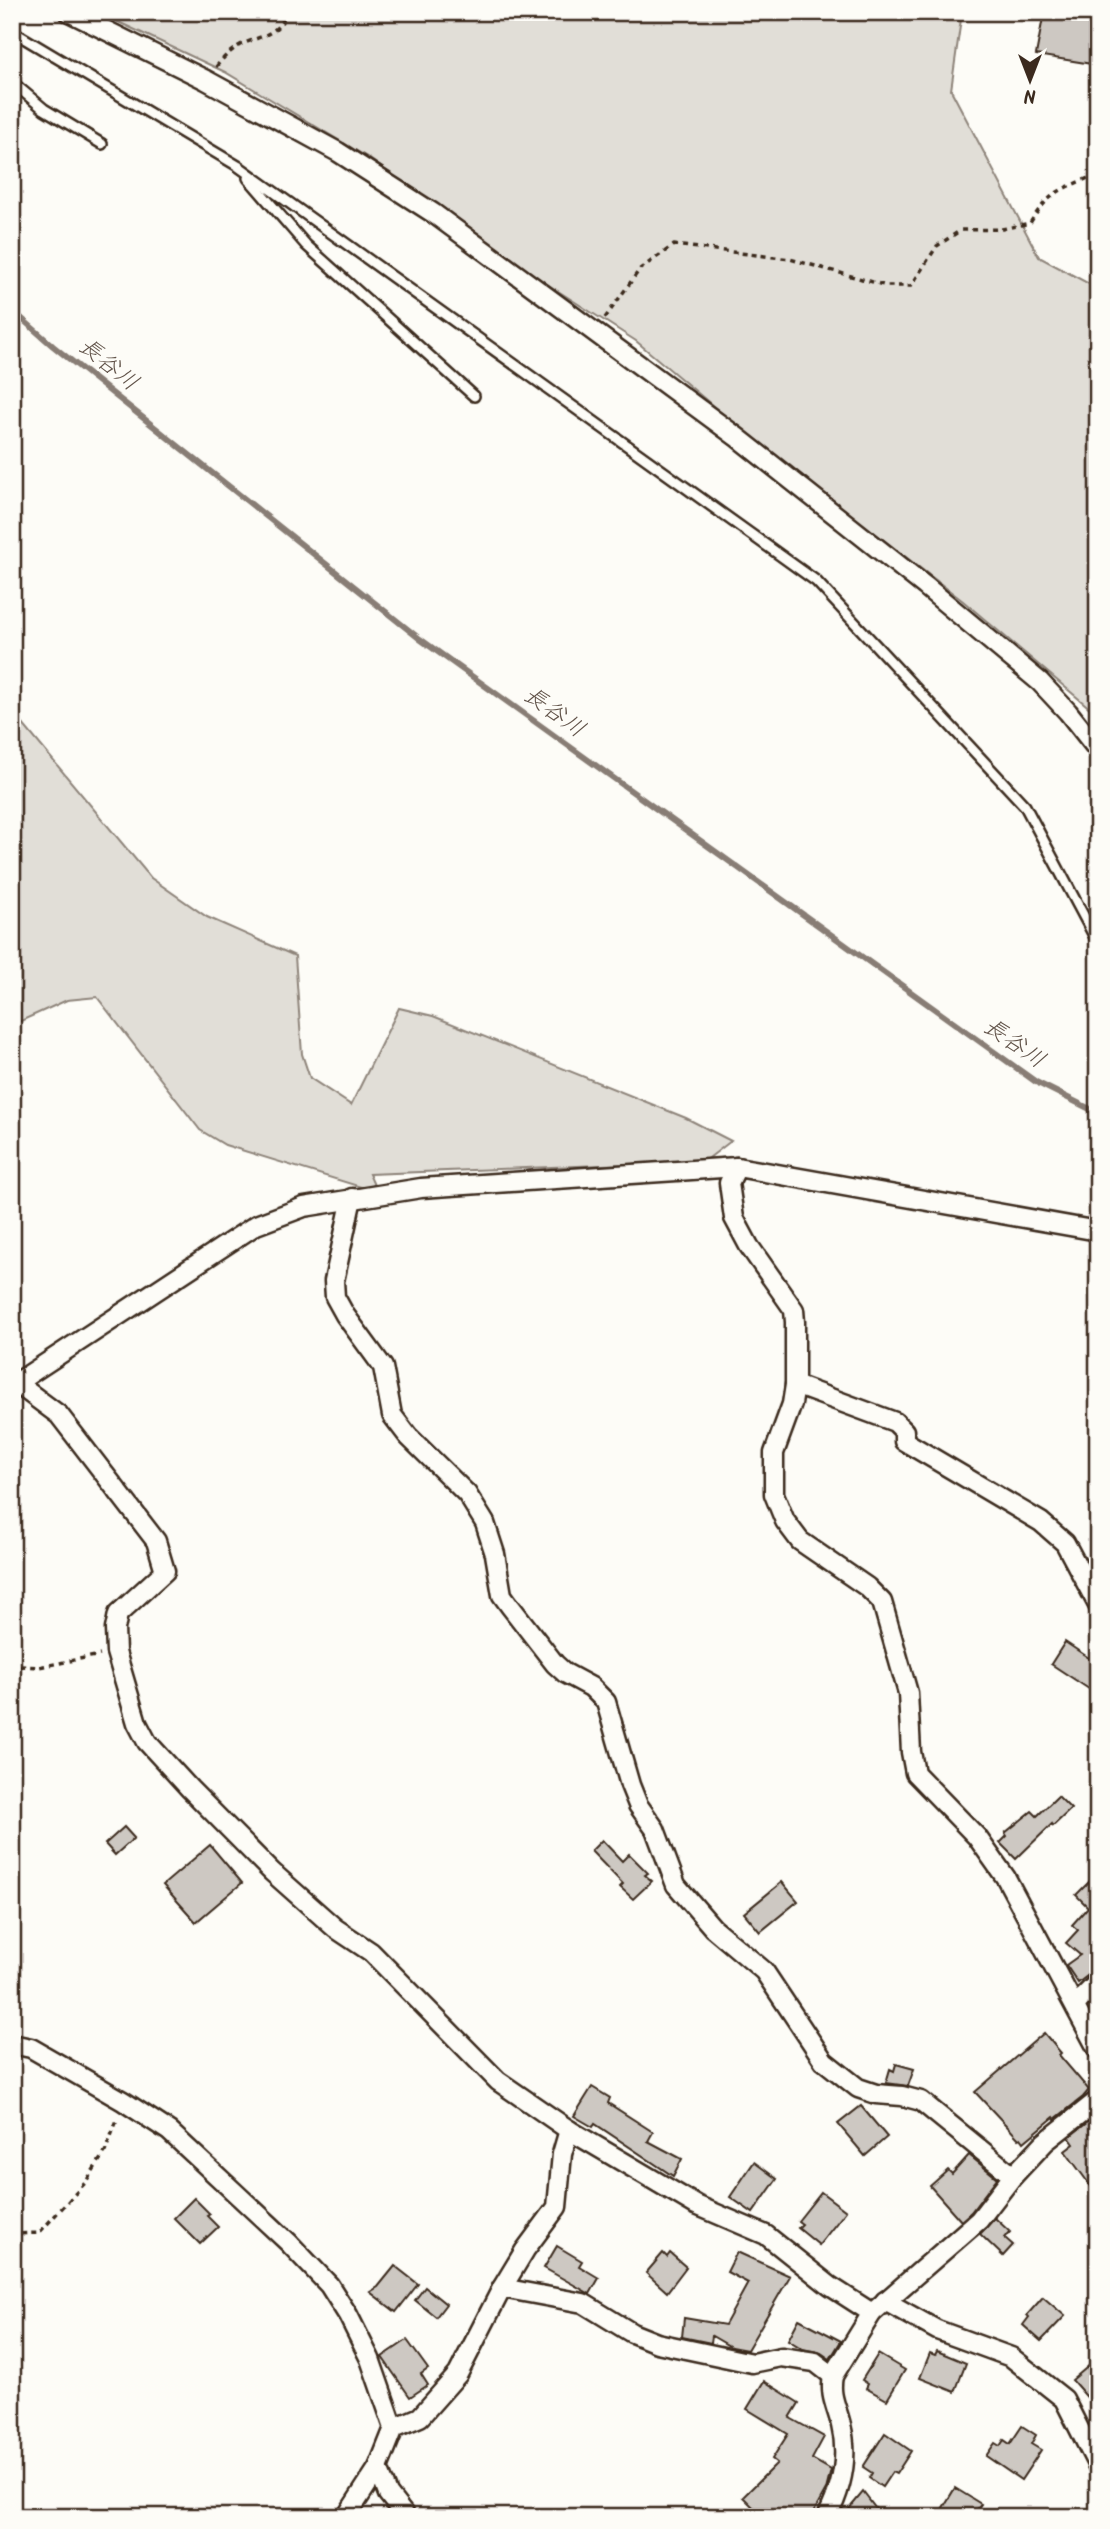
<svg xmlns="http://www.w3.org/2000/svg" width="1110" height="2529" font-family="Kalam,'Klee One',sans-serif">
<rect width="100%" height="100%" fill="#fdfcf7"/>
<filter id="ink" filterUnits="userSpaceOnUse"><feTurbulence type="fractalNoise" baseFrequency=".0143" numOctaves="2"/><feDisplacementMap in="SourceGraphic" scale="14" xChannelSelector="R" yChannelSelector="G"/><feConvolveMatrix kernelMatrix="1 2 1 2 8 2 1 2 1" color-interpolation-filters="sRGB"/></filter>
<g filter="url(#ink)">
<g fill="#e1ded7" stroke="#8e847a" stroke-width="2">
<path d="M 97,12 L 962,12 L 951,90 L 1039,257 L 1091,285 L 1098,286 L 1098,715 L 963,601 L 750,437 L 636,341 L 533,275 L 367,157 L 225,72 Z"/>
<path d="M 12,711 L 151,878 L 207,917 L 295,956 L 302,1054 L 310,1078 L 351,1105 L 399,1008 L 433,1016 L 686,1118 L 731,1141 L 705,1161 L 369,1174 L 377,1192 L 225,1145 L 200,1130 L 97,997 L 67,1000 L 12,1025 Z"/>
</g>
<g fill="none" stroke-linecap="round" stroke-linejoin="round">
<path stroke="#887d74" stroke-width="6" d="M 12,310 L 53,346 L 420,639 L 1036,1082 L 1098,1113"/>
</g>
<g fill="#cdc8c2" stroke="#3b2a1e" stroke-width="2">
<path d="M 1044,12 L 1098,12 L 1098,65 L 1036,55 Z"/>
<path d="M 1065,1642 L 1098,1664 L 1098,1695 L 1051,1664 Z"/>
<path d="M 1058,1796 L 1071,1809 L 1053,1826 L 1052,1824 L 1016,1859 L 1000,1843 L 1007,1836 L 1005,1833 L 1032,1811 L 1037,1816 Z"/>
<path d="M 124,1827 L 134,1838 L 115,1855 L 105,1844 Z"/>
<path d="M 602,1840 L 622,1861 L 629,1854 L 648,1873 L 645,1875 L 652,1881 L 633,1899 L 620,1887 L 623,1884 L 591,1851 Z"/>
<path d="M 210,1845 L 242,1883 L 196,1922 L 163,1885 Z"/>
<path d="M 1098,1873 L 1098,1970 L 1096,1969 L 1078,1983 L 1066,1965 L 1080,1955 L 1066,1943 L 1078,1930 L 1072,1925 L 1088,1907 L 1076,1895 Z"/>
<path d="M 782,1882 L 798,1901 L 760,1932 L 744,1913 Z"/>
<path d="M 1044,2033 L 1061,2053 L 1059,2055 L 1089,2090 L 1083,2097 L 1055,2119 L 1054,2117 L 1024,2142 L 1021,2138 L 1019,2139 L 975,2092 Z"/>
<path d="M 896,2064 L 914,2069 L 908,2086 L 886,2083 L 890,2069 L 894,2071 Z"/>
<path d="M 592,2087 L 610,2098 L 608,2103 L 653,2132 L 648,2141 L 682,2159 L 673,2176 L 595,2124 L 593,2127 L 574,2116 Z"/>
<path d="M 861,2106 L 887,2137 L 865,2156 L 838,2124 Z"/>
<path d="M 1097,2115 L 1098,2117 L 1098,2196 L 1065,2151 L 1074,2144 L 1069,2137 Z"/>
<path d="M 969,2155 L 997,2178 L 971,2212 L 961,2221 L 930,2186 L 948,2170 L 952,2174 Z"/>
<path d="M 754,2162 L 777,2179 L 753,2213 L 730,2197 Z"/>
<path d="M 821,2192 L 846,2211 L 819,2245 L 798,2228 L 802,2224 L 798,2221 Z"/>
<path d="M 194,2198 L 210,2214 L 207,2216 L 218,2227 L 200,2244 L 174,2218 Z"/>
<path d="M 995,2218 L 1010,2232 L 1005,2238 L 1013,2245 L 1003,2256 L 980,2234 Z"/>
<path d="M 557,2246 L 582,2261 L 579,2266 L 599,2278 L 590,2294 L 544,2268 Z"/>
<path d="M 737,2252 L 790,2276 L 747,2350 L 731,2347 L 712,2336 L 711,2343 L 682,2337 L 684,2318 L 725,2325 L 748,2283 L 727,2272 Z"/>
<path d="M 663,2253 L 667,2257 L 670,2253 L 686,2267 L 667,2292 L 646,2273 Z"/>
<path d="M 395,2266 L 418,2284 L 396,2312 L 370,2292 L 378,2287 Z"/>
<path d="M 425,2287 L 446,2304 L 436,2317 L 415,2300 Z"/>
<path d="M 1043,2297 L 1065,2316 L 1041,2341 L 1023,2325 L 1029,2317 L 1027,2315 Z"/>
<path d="M 799,2319 L 841,2341 L 830,2359 L 821,2353 L 803,2349 L 788,2340 Z"/>
<path d="M 407,2340 L 428,2369 L 421,2374 L 428,2385 L 410,2397 L 382,2357 Z"/>
<path d="M 937,2351 L 966,2363 L 955,2392 L 920,2378 L 930,2353 L 935,2355 Z"/>
<path d="M 878,2354 L 905,2370 L 887,2400 L 866,2388 L 868,2384 L 862,2380 Z"/>
<path d="M 1091,2364 L 1098,2373 L 1098,2410 L 1072,2380 Z"/>
<path d="M 764,2381 L 799,2403 L 790,2418 L 824,2437 L 812,2459 L 831,2470 L 826,2490 L 811,2517 L 763,2517 L 743,2497 L 777,2463 L 772,2459 L 788,2434 L 747,2409 Z"/>
<path d="M 1022,2426 L 1036,2435 L 1031,2444 L 1041,2450 L 1021,2480 L 986,2456 L 995,2443 L 1000,2446 L 1004,2440 L 1010,2444 Z"/>
<path d="M 885,2433 L 911,2451 L 896,2474 L 892,2472 L 882,2487 L 869,2478 L 872,2473 L 863,2467 Z"/>
<path d="M 955,2488 L 981,2504 L 972,2517 L 950,2517 L 941,2511 Z"/>
<path d="M 863,2492 L 882,2517 L 858,2517 L 849,2509 Z"/>
</g>
<g fill="none" stroke-linecap="round" stroke-linejoin="round">
<defs>
<g id="service">
<path d="M 12,31 L 238,166 L 816,581 L 1025,806 L 1098,943"/>
<path d="M 12,82 L 44,109 L 102,144"/>
<path d="M 248,178 L 306,245 L 474,396"/>
</g>
<g id="minor">
<path d="M 69,12 L 206,80 L 338,152 L 433,213 L 737,437 L 925,586 L 1040,682 L 1068,712 L 1098,750"/>
<path d="M 352,1198 L 334,1281 L 335,1297 L 345,1315 L 383,1367 L 392,1415 L 408,1436 L 467,1494 L 485,1523 L 495,1554 L 502,1595 L 510,1606 L 555,1664 L 565,1673 L 591,1687 L 606,1702 L 630,1785 L 638,1805 L 655,1829 L 676,1885 L 713,1928 L 764,1971 L 824,2061 L 858,2088 L 876,2094 L 902,2096 L 921,2101 L 1013,2176"/>
<path d="M 1098,1231 L 737,1167 L 729,1183 L 734,1218 L 749,1246 L 794,1310 L 795,1322 L 795,1385 L 792,1404 L 774,1453 L 774,1494 L 785,1521 L 800,1541 L 867,1587 L 882,1602 L 908,1693 L 911,1752 L 915,1773 L 977,1837 L 1006,1878 L 1098,2050"/>
<path d="M 12,1380 L 59,1415 L 156,1541 L 165,1571 L 118,1614 L 115,1629 L 116,1652 L 137,1723 L 147,1742 L 190,1789 L 272,1872 L 335,1928 L 371,1952 L 498,2081 L 569,2130 L 696,2205 L 766,2235 L 830,2286 L 872,2313 L 833,2376 C 829,2396 837,2407 841,2425 C 849,2457 842,2488 827,2517"/>
<path d="M 16,1383 L 256,1225 L 304,1207 L 421,1188 L 737,1167"/>
<path d="M 795,1385 L 895,1422 L 904,1431 L 904,1441 L 1041,1522 L 1065,1543 L 1098,1605"/>
<path d="M 1075,2005 L 1098,1982"/>
<path d="M 12,2044 L 31,2048 L 123,2101 L 169,2131 L 288,2242 L 329,2285 L 348,2315 L 370,2359 L 394,2428 L 378,2468 L 346,2517"/>
<path d="M 502,2288 L 583,2303 L 632,2333 L 657,2343 L 752,2363 L 781,2357 L 815,2362 L 833,2376"/>
<path d="M 885,2301 L 937,2330 L 1011,2357 L 1064,2399 L 1098,2466"/>
<path d="M 872,2313 L 979,2220 L 1013,2176 L 1045,2142 L 1098,2100"/>
<path d="M 394,2428 L 420,2417 L 458,2374 L 502,2288 L 525,2250 L 557,2207 L 562,2154 L 569,2130"/>
<path d="M 378,2468 L 388,2494 L 406,2517"/>
</g>
</defs>
<use href="#service" stroke="#3b2a1e" stroke-width="14"/>
<use href="#minor" stroke="#3b2a1e" stroke-width="23"/>
<g stroke="#3b2a1e" stroke-width="3.5" stroke-dasharray="5 5" stroke-linecap="butt">
<path d="M 216,67 C 222,59 232,49 242,44 C 261,36 278,35 287,12"/>
<path d="M 605,318 L 640,269 L 674,245 L 790,259 L 887,286 L 911,286 L 937,246 L 961,230 L 1002,229 L 1030,223 C 1051,189 1063,189 1098,174"/>
<path d="M 12,1661 L 18,1666 L 39,1667 L 100,1655"/>
<path d="M 12,2231 L 18,2234 L 39,2233 L 85,2183 L 105,2152 L 117,2120"/>
</g>
<use href="#service" stroke="#fdfcf7" stroke-width="9"/>
<use href="#minor" stroke="#fdfcf7" stroke-width="18"/>
</g>
</g>
<g text-anchor="middle" dominant-baseline="central" stroke-width="5" stroke-linejoin="round" paint-order="stroke">
<g font-size="23" font-style="italic" fill="#615349" stroke="#fdfcf7">
<text transform="translate(108 365) rotate(39)">長谷川</text>
<text transform="translate(554 713) rotate(36)">長谷川</text>
<text transform="translate(1014 1044) rotate(35)">長谷川</text>
</g>
</g>
<rect width="1110" height="2529" fill="none" stroke="#fdfcf7" stroke-width="42"/>
<rect x="21" y="21" width="1068" height="2487" fill="none" stroke="#3b2a1e" stroke-width="2.5" filter="url(#ink)"/>
<g transform="translate(1030 80) rotate(180)" stroke="#fdfcf7" stroke-width="5" paint-order="stroke">
<path d="M0-5L12 26L0 18L-12 26Z" fill="#3b2a1e"/>
<text y="-10" font-size="19" font-weight="bold" text-anchor="middle" fill="#3b2a1e">N</text>
</g>
</svg>
